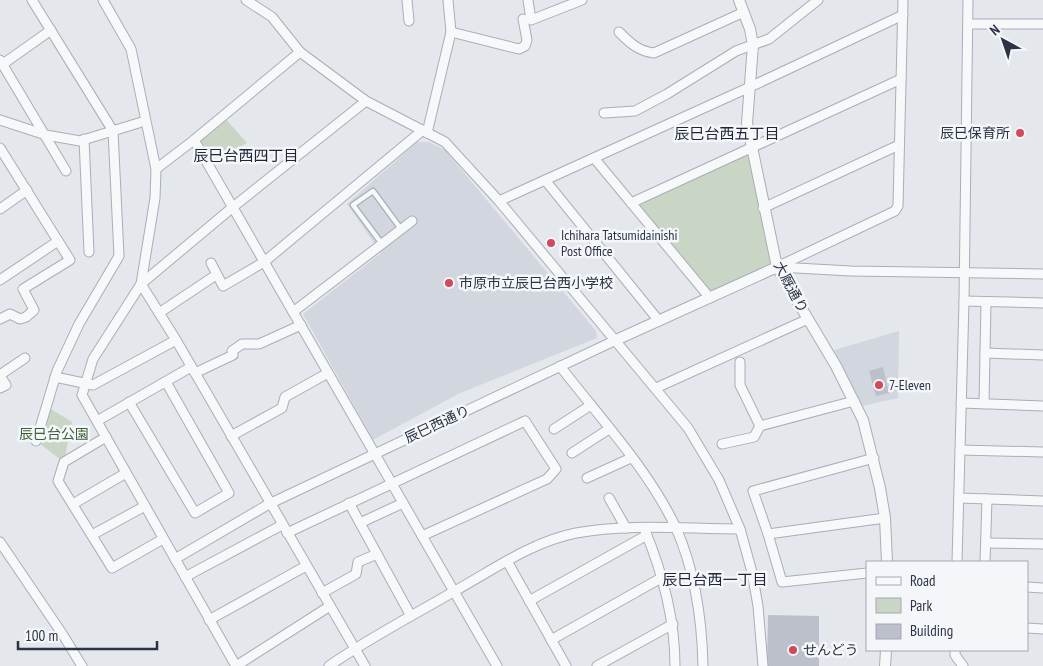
<svg xmlns="http://www.w3.org/2000/svg" width="1043" height="666" font-family="'PT Sans Narrow','Noto Sans JP',sans-serif">
<rect width="100%" height="100%" fill="#e4e7ec"/>
<g fill="#d2d6de">
<path d="M 417,142 L 429,142 L 445,150 L 596,331 L 597,338 L 458,394 L 373,440 L 303,314 L 381,253 L 347,204 Z"/>
<path d="M 899,331 L 898,398 L 862,406 L 834,350 Z"/>
</g>
<g fill="#c9d6c5">
<path d="M 223,116 L 247,143 L 207,163 L 194,140 Z"/>
<path d="M 752,148 L 777,267 L 710,298 L 632,203 Z"/>
<path d="M 46,406 L 72,422 L 64,462 L 36,441 Z"/>
</g>
<g fill="#bbc0ca">
<path d="M 883,367 L 889,393 L 876,396 L 869,371 Z"/>
<path d="M 768,615 L 819,616 L 819,666 L 767,666 Z"/>
</g>
<g fill="none" stroke-linecap="round" stroke-linejoin="round">
<defs>
<path id="service" d="M 382,244 L 353,205 L 373,191 L 401,229"/>
<g id="minor">
<path d="M 32,0 L 113,131 L 119,256 L 79,324 L 57,371 L 36,441"/>
<path d="M 103,0 L 131,49 L 156,169 L 155,198 L 141,284 L 93,359 L 82,395 L 236,666"/>
<path d="M 246,0 L 272,17 L 300,52 L 366,101 L 445,142 L 499,201 L 688,428 L 719,480 L 740,529 L 752,572 L 758,606 L 763,666"/>
<path d="M 407,0 L 409,21"/>
<path d="M 528,0 L 531,20 L 582,0"/>
<path d="M 968,24 L 1043,24"/>
<path d="M 451,32 L 519,49 L 525,46 L 527,40 L 523,19"/>
<path d="M 619,32 C 630,43 638,51 654,53 L 744,12"/>
<path d="M 0,60 L 66,171"/>
<path d="M 3,64 L 51,30"/>
<path d="M 604,113 L 635,111 L 667,94 L 736,51 L 769,39 L 818,0"/>
<path d="M 0,120 L 46,135 L 80,141 L 145,121"/>
<path d="M 427,133 L 451,32 L 448,0"/>
<path d="M 84,139 L 89,252"/>
<path d="M 194,140 L 497,666"/>
<path d="M 0,148 L 58,241 L 0,280"/>
<path d="M 594,158 L 710,298"/>
<path d="M 156,169 L 194,140 L 300,52"/>
<path d="M 545,180 L 659,321"/>
<path d="M 499,201 L 750,87 L 903,15"/>
<path d="M 631,203 L 901,79"/>
<path d="M 763,208 L 899,145"/>
<path d="M 0,209 L 27,190"/>
<path d="M 211,263 L 223,286 L 264,262 L 423,130"/>
<path d="M 777,267 L 895,211 L 898,206 L 903,0"/>
<path d="M 778,267 L 851,271 L 1043,274"/>
<path d="M 964,301 L 1043,303"/>
<path d="M 293,312 L 412,221"/>
<path d="M 159,313 L 216,275"/>
<path d="M 0,319 L 10,314 L 20,319 L 26,317 L 34,310 L 23,289 L 70,260 L 58,241"/>
<path d="M 985,353 L 1043,355"/>
<path d="M 740,362 L 740,385 L 760,426"/>
<path d="M 560,366 C 599,417 649,470 676,528 C 695,571 702,620 703,666"/>
<path d="M 195,373 L 233,355 L 232,351 L 242,344 L 259,344 L 301,325"/>
<path d="M 0,375 L 25,358"/>
<path d="M 0,376 L 6,385 L 0,388"/>
<path d="M 55,377 L 93,385 L 176,340"/>
<path d="M 656,388 L 808,319"/>
<path d="M 129,402 L 195,513 L 229,493 L 166,382"/>
<path d="M 961,403 L 1043,406"/>
<path d="M 984,404 L 986,302"/>
<path d="M 97,421 L 191,367"/>
<path d="M 554,429 L 591,405"/>
<path d="M 231,436 L 282,408 L 285,397 L 328,373"/>
<path d="M 106,437 L 64,462 L 58,481 L 112,568 L 163,539"/>
<path d="M 722,444 L 754,437 L 760,426 L 854,401"/>
<path d="M 960,450 L 1043,452"/>
<path d="M 572,453 L 609,429"/>
<path d="M 587,478 L 631,458"/>
<path d="M 609,498 L 626,528"/>
<path d="M 959,498 L 1043,501"/>
<path d="M 349,503 L 411,616"/>
<path d="M 73,504 L 126,473"/>
<path d="M 360,523 L 403,503"/>
<path d="M 644,528 C 662,571 675,619 675,666"/>
<path d="M 287,533 L 525,421 L 556,469 L 547,479 L 422,536"/>
<path d="M 768,534 L 885,518"/>
<path d="M 92,535 L 145,506"/>
<path d="M 0,542 L 63,635 L 82,666"/>
<path d="M 986,543 L 1043,544"/>
<path d="M 175,559 L 269,504 L 616,340"/>
<path d="M 507,561 L 566,666"/>
<path d="M 957,562 L 964,301 L 968,0"/>
<path d="M 985,562 L 987,499"/>
<path d="M 867,573 L 782,582 L 768,534 L 753,491 L 874,458"/>
<path d="M 185,577 L 282,525"/>
<path d="M 1027,587 L 1043,588"/>
<path d="M 322,593 L 356,574 L 358,562 L 377,554"/>
<path d="M 529,601 L 647,535"/>
<path d="M 209,620 L 306,566"/>
<path d="M 1027,628 L 1043,629"/>
<path d="M 551,640 L 661,578"/>
<path d="M 955,650 L 955,655 L 963,666"/>
<path d="M 236,666 L 330,606"/>
<path d="M 329,666 C 369,638 412,616 453,592 C 493,570 531,542 576,533 C 629,523 686,529 740,529"/>
<path d="M 365,666 L 176,340 L 141,284 L 233,207 L 366,101"/>
<path d="M 597,666 L 673,624"/>
</g>
<g id="tertiary">
<path d="M 739,0 L 750,29 L 753,45 L 747,123 L 777,267 L 836,366 L 863,420 L 880,488 L 885,518 L 887,562"/>
<path d="M 616,340 L 777,267"/>
<path d="M 885,666 L 886,650"/>
</g>
</defs>
<use href="#service" stroke="#a9aeb7" stroke-width="7"/>
<use href="#minor" stroke="#a9aeb7" stroke-width="11"/>
<use href="#tertiary" stroke="#a9aeb7" stroke-width="12"/>
<use href="#service" stroke="#f7f8fa" stroke-width="4.5"/>
<use href="#minor" stroke="#f7f8fa" stroke-width="9"/>
<use href="#tertiary" stroke="#f7f8fa" stroke-width="10"/>
</g>
<g fill="#d1495b" stroke="#f4f6f9" stroke-width="2">
<circle cx="1020" cy="133" r="5"/>
<circle cx="551" cy="243" r="5"/>
<circle cx="449" cy="283" r="5"/>
<circle cx="879" cy="385" r="5"/>
<circle cx="793" cy="650" r="5"/>
</g>
<g text-anchor="middle" dominant-baseline="central" stroke-width="5" stroke-linejoin="round" paint-order="stroke">
<g font-size="14" fill="#2b3445" stroke="#f4f6f9" text-anchor="start">
<text x="1010" y="133" text-anchor="end">辰巳保育所</text>
<text x="561" y="235">Ichihara Tatsumidainishi<tspan x="561" dy="16">Post Office</tspan></text>
<text x="459" y="283">市原市立辰巳台西小学校</text>
<text x="889" y="385">7-Eleven</text>
<text x="803" y="650">せんどう</text>
</g>
<g font-size="14" fill="#2b3445" stroke="#f4f6f9">
<text transform="translate(791 287) rotate(62)">大厩通り</text>
<text transform="translate(437 424) rotate(-25)">辰巳西通り</text>
</g>
<g font-size="14" fill="#3f6138" stroke="#f4f6f9">
<text x="54" y="434">辰巳台公園</text>
</g>
<g font-size="15" fill="#1d2536" stroke="#f4f6f9">
<text x="727" y="133">辰巳台西五丁目</text>
<text x="246" y="155">辰巳台西四丁目</text>
<text x="715" y="579">辰巳台西一丁目</text>
</g>
</g>
<rect x="866" y="561" width="162" height="90" fill="#f4f6f9" stroke="#a4a8b1"/>
<rect x="876" y="577" width="25" height="8" fill="#f7f8fa" stroke="#a4a8b1"/>
<text x="910" y="586" font-size="15" fill="#2b3445">Road</text>
<rect x="876" y="598" width="25" height="15" fill="#c9d6c5" stroke="#a4a8b1"/>
<text x="910" y="611" font-size="15" fill="#2b3445">Park</text>
<rect x="876" y="624" width="25" height="15" fill="#bbc0ca" stroke="#a4a8b1"/>
<text x="910" y="636" font-size="15" fill="#2b3445">Building</text>
<g transform="translate(1003 40) rotate(320)" stroke="#f4f6f9" stroke-width="4" paint-order="stroke">
<path d="M0-4L9 19L0 12L-9 19Z" fill="#2b3445"/>
<text y="-8" font-size="14" font-weight="bold" text-anchor="middle" fill="#2b3445">N</text>
</g>
<path d="M18 641v8h139v-8" fill="none" stroke="#2b3445" stroke-width="2.5"/>
<text x="25" y="641" font-size="15" fill="#2b3445" stroke="#f4f6f9" stroke-width="4" paint-order="stroke">100 m</text>
</svg>
